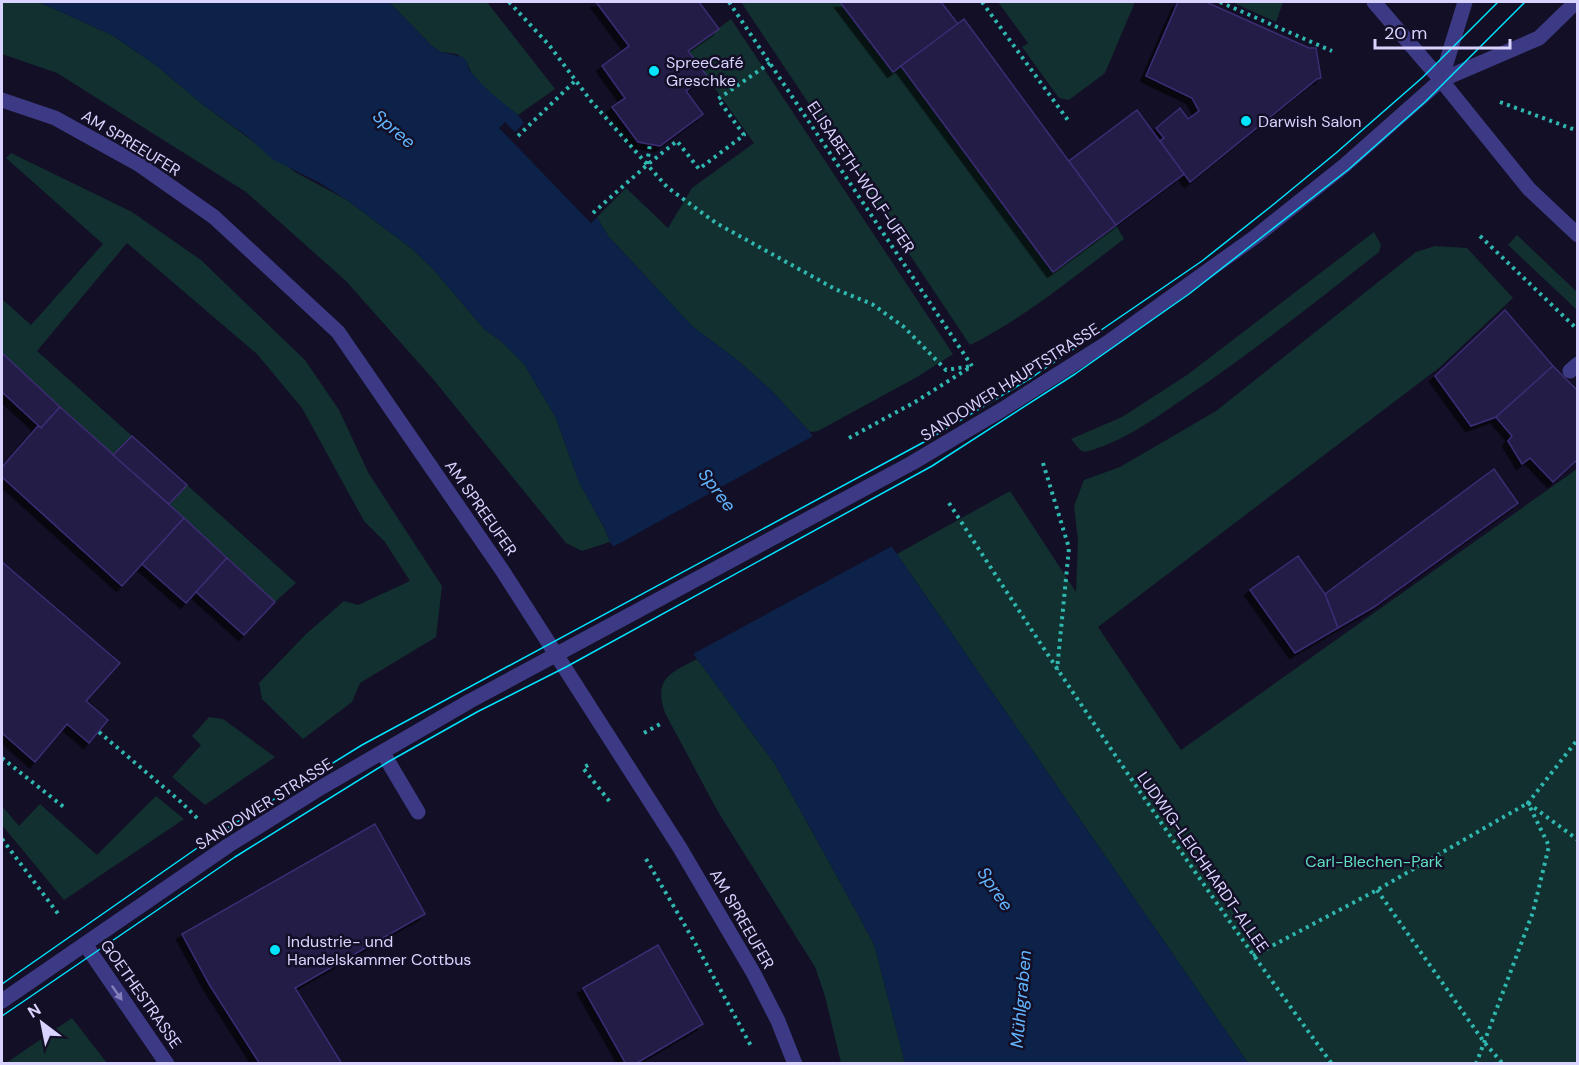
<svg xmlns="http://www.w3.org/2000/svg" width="1579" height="1065" font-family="'DM Sans',sans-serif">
<defs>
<filter id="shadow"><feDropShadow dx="-5.5" dy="5.5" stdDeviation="0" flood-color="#0009"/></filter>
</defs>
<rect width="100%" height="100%" fill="#130f26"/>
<g fill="#12302f">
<path d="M 2,2 L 39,2 L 112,35 L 157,66 L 202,104 L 295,172 L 347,200 L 411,248 L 433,269 L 484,329 L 501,341 L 524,364 L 556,418 L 579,482 L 605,529 L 610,542 L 582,551 L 566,543 L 433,379 L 346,281 L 246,192 L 57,73 L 2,54 Z"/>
<path d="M 389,2 L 487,2 L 555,89 L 518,115 C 500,100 473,85 467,62 L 457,54 L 441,52 L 432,46 Z"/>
<path d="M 741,2 L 840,2 L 893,71 L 901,66 L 1052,271 L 1116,225 L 1124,239 C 1075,276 1026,317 970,345 Z"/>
<path d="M 998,2 L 1135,2 L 1105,73 L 1069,100 L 1059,98 L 1022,47 L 1028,43 Z"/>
<path d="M 1232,2 L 1283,2 L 1276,22 Z"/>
<path d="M 731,19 L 953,354 L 917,377 L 818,431 L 810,432 L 771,390 L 736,359 L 693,327 L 608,236 L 597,217 L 626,188 L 668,228 L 692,188 L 754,143 L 688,51 Z"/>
<path d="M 11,153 L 132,212 L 201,260 L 305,360 L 339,410 L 369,474 L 442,586 L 436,637 L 360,683 L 352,702 L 303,739 L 262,699 L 259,683 L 306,634 L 344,601 L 358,605 L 410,581 L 385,542 L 364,521 L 302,408 L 257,354 L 127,243 L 37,351 L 132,436 L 113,455 L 2,353 L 2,299 L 31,325 L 103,244 L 6,158 Z"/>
<path d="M 1374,232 L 1381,245 L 1379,252 C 1317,301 1255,350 1189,395 C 1157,417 1124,442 1085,452 L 1080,450 L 1071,439 L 1122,417 L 1187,375 Z"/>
<path d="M 1517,235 L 1577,292 L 1577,310 L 1508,245 Z"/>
<path d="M 1435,246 L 1467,248 L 1513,298 L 1440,367 L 1098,627 L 1181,750 L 1577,469 L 1577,1063 L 1248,1063 L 897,554 L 1010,491 L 1076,592 L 1078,540 L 1074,506 L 1084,480 L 1120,467 L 1216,411 L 1416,252 Z"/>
<path d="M 187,485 L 296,583 L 275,602 L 169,504 Z"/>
<path d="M 697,659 L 775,764 L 874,944 L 905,1063 L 841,1063 L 825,996 L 815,967 L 717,810 L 665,713 C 653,679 670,673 697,659 Z"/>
<path d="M 209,717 L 223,719 L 275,757 L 205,805 L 172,777 L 201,745 L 192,736 Z"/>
<path d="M 156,796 L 184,819 L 64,900 L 2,825 L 2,806 L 19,826 L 40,804 L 97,855 Z"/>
<path d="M 72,1018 L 107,1063 L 6,1063 Z"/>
</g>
<path fill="#0c2248" d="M 39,2 L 389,2 L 432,46 L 441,52 L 463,57 L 467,62 L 469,70 L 481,83 L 492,94 L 518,115 L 524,123 L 515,132 L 505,123 L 500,128 L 591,223 L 597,217 L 608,236 L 693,327 L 736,359 L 771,390 L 810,432 L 897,554 L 1248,1063 L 905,1063 L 874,944 L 775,764 L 610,542 L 605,529 L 579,482 L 556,418 L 524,364 L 501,341 L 484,329 L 433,269 L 411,248 L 347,200 L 320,183 L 272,159 L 247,136 L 202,104 L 157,66 L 112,35 Z"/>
<g fill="#130f26">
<path d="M 505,122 L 517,135 L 514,135 L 505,127 L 504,128 L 591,219 L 595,215 L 597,217 L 591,223 L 499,128 Z"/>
<path d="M 815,435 L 894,545 L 691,655 L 611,548 Z"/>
</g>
<g fill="#241b47" stroke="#3b2d73" stroke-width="1.5" filter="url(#shadow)">
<path d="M 596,2 L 699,2 L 719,29 L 688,51 L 707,76 L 686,91 L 703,114 L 660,146 L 638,142 L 612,107 L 625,98 L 602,66 L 629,46 Z"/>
<path d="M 840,2 L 941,2 L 958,24 L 893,72 Z"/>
<path d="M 1178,2 L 1206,2 L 1309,48 L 1316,48 L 1321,78 L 1317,79 L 1190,182 L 1160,141 L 1164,138 L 1156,128 L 1180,108 L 1188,119 L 1199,111 L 1192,98 L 1146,76 Z"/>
<path d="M 964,19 L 1116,225 L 1053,272 L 901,66 Z"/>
<path d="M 1137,110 L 1184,174 L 1116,225 L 1069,161 Z"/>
<path d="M 1505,310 L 1553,366 L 1496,417 L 1471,426 L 1435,376 Z"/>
<path d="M 2,353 L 60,407 L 41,428 L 2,392 Z"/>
<path d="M 1553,366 L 1578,391 L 1578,459 L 1553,482 L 1530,458 L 1522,464 L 1508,441 L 1512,436 L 1496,417 Z"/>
<path d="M 60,407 L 184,518 L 122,586 L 2,477 L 2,467 L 38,426 L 41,428 Z"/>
<path d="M 132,436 L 187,485 L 169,504 L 113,455 Z"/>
<path d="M 1494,469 L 1518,503 L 1374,607 L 1338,628 L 1325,594 Z"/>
<path d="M 184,518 L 227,558 L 186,603 L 142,564 Z"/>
<path d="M 1298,556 L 1325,594 L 1338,628 L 1295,653 L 1250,590 Z"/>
<path d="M 227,558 L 275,602 L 244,635 L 196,592 Z"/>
<path d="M 2,562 L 120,663 L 86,701 L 108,720 L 89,743 L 67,724 L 35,762 L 2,733 Z"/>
<path d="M 375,824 L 425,914 L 295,988 L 342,1064 L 260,1064 L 209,984 L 182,934 Z"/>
<path d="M 658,945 L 703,1024 L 635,1064 L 626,1064 L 583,988 Z"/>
</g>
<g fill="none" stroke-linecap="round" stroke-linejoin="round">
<g stroke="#2fb8b0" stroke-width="4" stroke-dasharray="3 4.5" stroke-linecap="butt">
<path d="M 509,2 L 549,45 L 591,101 L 667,187 L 716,223 L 835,289 L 872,304 L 904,327 L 946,370 L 972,366"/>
<path d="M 729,2 L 972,366"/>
<path d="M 982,2 L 1070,123"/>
<path d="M 1220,2 L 1332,51"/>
<path d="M 1500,102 L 1578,131"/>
<path d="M 518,136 L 576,80"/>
<path d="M 647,164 L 650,144"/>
<path d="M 593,213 L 647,165 L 677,141 L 699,169 L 744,135 L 718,99 L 770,63"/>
<path d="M 1480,236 L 1578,330"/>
<path d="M 849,438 L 915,402 L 969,368"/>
<path d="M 1043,463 L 1069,548 L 1057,670"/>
<path d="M 949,503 C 1072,694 1198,881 1332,1064"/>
<path d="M 99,732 L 181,802 L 199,820"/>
<path d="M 644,733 L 662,723"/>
<path d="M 2,758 L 65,808"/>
<path d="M 588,765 L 583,768 L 610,802"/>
<path d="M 2,839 L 59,915"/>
<path d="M 646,859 L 694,941 L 751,1046"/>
<path d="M 1377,890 L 1484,1042 L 1503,1064"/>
<path d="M 1253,956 L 1377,890 L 1528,803 L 1578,840"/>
<path d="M 1476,1064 L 1533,912 L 1549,846 L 1528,803 L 1578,739"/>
</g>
<g stroke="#3d3a85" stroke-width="15">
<path d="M 1374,2 L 1441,80 L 1529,189 L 1578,235"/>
<path d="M 1441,80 L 1465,2"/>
<path d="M 2,100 L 55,118 L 140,165 L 214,217 L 338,332 L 502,570 L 680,848 L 754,974 L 778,1021 L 795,1064"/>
<path d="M 1570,371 L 1578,364"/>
<path d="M 383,753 L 418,812"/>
<path d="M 85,944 L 167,1064"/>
<path d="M 2,1001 L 229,845 L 322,787 L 470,701 L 912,463 L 1003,409 L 1107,343 L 1255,237 L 1345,165 L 1441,80 L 1539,38 L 1576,2"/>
</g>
<g stroke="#00e5ff" stroke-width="1.5">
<path d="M 2,984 L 213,837 L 362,745 L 924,442 L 1031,378 L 1202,261 L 1274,204 L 1336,153 L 1423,77 L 1498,2"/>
<path d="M 2,1016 L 235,857 L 388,762 L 477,712 L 566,667 L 932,466 L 1075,374 L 1189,294 L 1349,169 L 1425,102 L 1525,2"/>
</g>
</g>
<defs><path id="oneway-solid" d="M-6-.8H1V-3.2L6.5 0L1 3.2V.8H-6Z" transform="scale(1.5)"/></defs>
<use fill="#837fbc" href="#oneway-solid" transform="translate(117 993) rotate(55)"/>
<g fill="#00e5ff" stroke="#130f26" stroke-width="2">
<circle cx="654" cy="71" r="6"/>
<circle cx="1246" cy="121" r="6"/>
<circle cx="275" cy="950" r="6"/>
</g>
<g text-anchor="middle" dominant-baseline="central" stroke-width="5" stroke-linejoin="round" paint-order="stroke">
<g font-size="16" fill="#d9d4ff" stroke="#130f26" text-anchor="start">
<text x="666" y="62">SpreeCafé<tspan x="666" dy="18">Greschke</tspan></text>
<text x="1258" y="121">Darwish Salon</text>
<text x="287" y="941">Industrie- und<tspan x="287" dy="18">Handelskammer Cottbus</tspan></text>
</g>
<g font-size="16" fill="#d9d4ff" stroke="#130f26">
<text transform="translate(131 143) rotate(31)">AM SPREEUFER</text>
<text transform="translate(861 177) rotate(56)">ELISABETH-WOLF-UFER</text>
<text transform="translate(1010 382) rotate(-32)">SANDOWER HAUPTSTRASSE</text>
<text transform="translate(481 508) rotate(55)">AM SPREEUFER</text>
<text transform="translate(264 804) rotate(-32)">SANDOWER STRASSE</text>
<text transform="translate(1203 862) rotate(55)">LUDWIG-LEICHHARDT-ALLEE</text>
<text transform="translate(742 919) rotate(60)">AM SPREEUFER</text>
<text transform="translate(141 994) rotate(55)">GOETHESTRASSE</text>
</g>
<g font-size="16" fill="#5fe0c0" stroke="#130f26">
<text x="1374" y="861">Carl-Blechen-Park</text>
</g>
<g font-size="18" font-style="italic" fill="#62b6ff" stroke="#130f26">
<text transform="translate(394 129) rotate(40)">Spree</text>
<text transform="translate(717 490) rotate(53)">Spree</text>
<text transform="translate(995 889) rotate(56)">Spree</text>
<text transform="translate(1021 999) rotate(-85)">Mühlgraben</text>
</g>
</g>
<rect width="1579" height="1065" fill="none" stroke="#d9d4ff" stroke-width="6"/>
<g transform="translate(42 1023) rotate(328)" stroke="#130f26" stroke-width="4.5" paint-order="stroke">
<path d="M0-4.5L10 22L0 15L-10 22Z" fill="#d9d4ff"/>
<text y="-9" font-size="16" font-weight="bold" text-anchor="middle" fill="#d9d4ff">N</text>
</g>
<path d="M1375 39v9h135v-9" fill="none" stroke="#d9d4ff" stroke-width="3"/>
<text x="1384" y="39" font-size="18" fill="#d9d4ff" stroke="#130f26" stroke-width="4.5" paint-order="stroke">20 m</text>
</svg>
